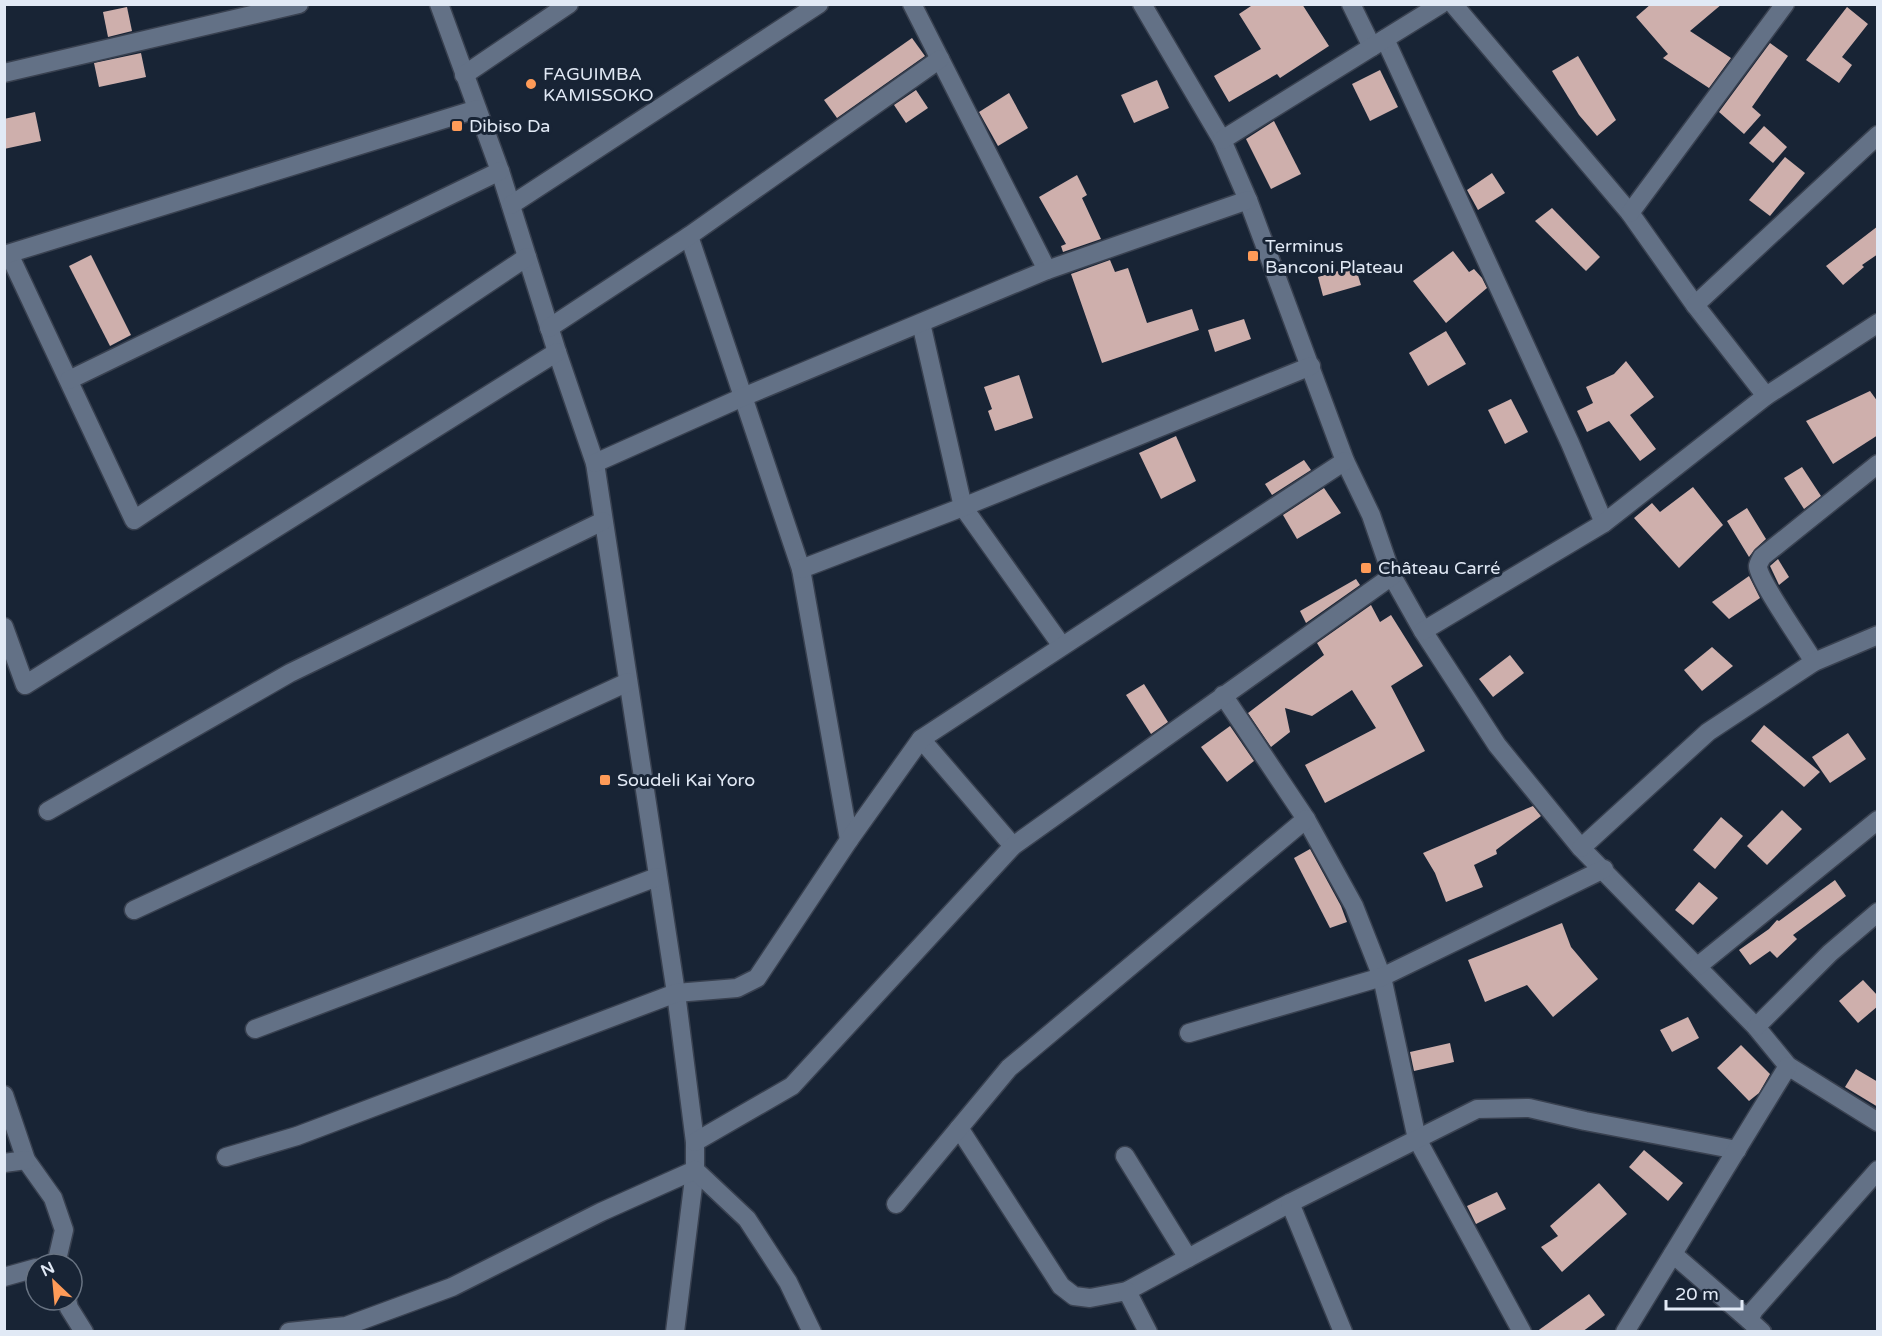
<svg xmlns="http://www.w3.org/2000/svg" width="1882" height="1336" font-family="'Varela Round',sans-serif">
<rect width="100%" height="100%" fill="#182435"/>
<g fill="#ceafac">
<path d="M 1254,4 L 1302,4 L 1329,46 L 1280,78 L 1277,74 L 1229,102 L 1214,76 L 1261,49 L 1239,14 Z"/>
<path d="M 1651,4 L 1722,4 L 1690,31 L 1731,58 L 1709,88 L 1663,58 L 1668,54 L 1636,17 Z"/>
<path d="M 127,7 L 132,31 L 108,37 L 103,12 Z"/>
<path d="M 1847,7 L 1868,24 L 1842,57 L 1852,65 L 1839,83 L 1806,60 Z"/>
<path d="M 912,38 L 925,56 L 837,118 L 824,100 Z"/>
<path d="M 1770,43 L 1788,56 L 1752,107 L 1761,115 L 1744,134 L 1719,112 Z"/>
<path d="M 141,53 L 146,77 L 99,87 L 94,63 Z"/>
<path d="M 1578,56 L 1616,120 L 1597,136 L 1579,115 L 1552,71 Z"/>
<path d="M 1380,70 L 1398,107 L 1370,121 L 1352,84 Z"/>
<path d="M 1157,80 L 1169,108 L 1134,123 L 1121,95 Z"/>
<path d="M 916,90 L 928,108 L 906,123 L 894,105 Z"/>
<path d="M 1009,93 L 1028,128 L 998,146 L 979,112 Z"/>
<path d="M 35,112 L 41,141 L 4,149 L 4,119 Z"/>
<path d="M 1274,121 L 1301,174 L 1271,189 L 1246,139 Z"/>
<path d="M 1764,126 L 1787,147 L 1773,163 L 1749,143 Z"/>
<path d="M 1785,157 L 1805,173 L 1770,216 L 1749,200 Z"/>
<path d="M 1492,173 L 1505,193 L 1478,210 L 1467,190 Z"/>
<path d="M 1077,175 L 1087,195 L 1082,198 L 1101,239 L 1063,252 L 1061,246 L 1066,244 L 1039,197 Z"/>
<path d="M 1552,208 L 1600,257 L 1586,271 L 1535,221 Z"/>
<path d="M 1878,226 L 1878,254 L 1862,265 L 1864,267 L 1843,285 L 1826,266 Z"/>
<path d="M 1453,251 L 1469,272 L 1474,269 L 1482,278 L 1487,288 L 1446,323 L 1413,281 Z"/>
<path d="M 91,255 L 131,335 L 110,346 L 69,266 Z"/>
<path d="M 1110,260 L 1115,272 L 1128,268 L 1147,323 L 1192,309 L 1199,330 L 1102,363 L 1071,274 Z"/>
<path d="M 1355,266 L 1361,285 L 1323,296 L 1318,277 Z"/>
<path d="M 1244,319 L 1251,339 L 1215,352 L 1208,330 Z"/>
<path d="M 1446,331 L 1466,364 L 1428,386 L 1409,353 Z"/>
<path d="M 1626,361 L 1654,397 L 1630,415 L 1656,449 L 1640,461 L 1609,421 L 1587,432 L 1577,411 L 1593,403 L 1586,387 L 1614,374 Z"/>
<path d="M 1019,375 L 1033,418 L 995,431 L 988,411 L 992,409 L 984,387 Z"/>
<path d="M 1870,391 L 1878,402 L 1878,435 L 1833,464 L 1806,421 Z"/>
<path d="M 1511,399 L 1528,432 L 1505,444 L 1488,410 Z"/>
<path d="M 1176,436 L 1196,481 L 1161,499 L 1139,453 Z"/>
<path d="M 1304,460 L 1311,470 L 1272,495 L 1265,484 Z"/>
<path d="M 1802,467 L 1821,496 L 1804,509 L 1784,478 Z"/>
<path d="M 1693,487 L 1723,525 L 1679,568 L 1634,518 L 1652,503 L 1660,512 Z"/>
<path d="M 1324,488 L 1341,513 L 1297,539 L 1283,515 Z"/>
<path d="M 1747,508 L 1766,539 L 1755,549 L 1749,557 L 1727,521 Z"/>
<path d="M 1778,559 L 1789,577 L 1779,585 L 1770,566 Z"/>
<path d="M 1749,576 L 1760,598 L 1729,619 L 1712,602 Z"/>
<path d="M 1356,579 L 1360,585 L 1306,623 L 1300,611 Z"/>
<path d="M 1371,605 L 1380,622 L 1391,615 L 1423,666 L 1391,686 L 1425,751 L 1325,803 L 1305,765 L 1376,728 L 1352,690 L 1312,716 L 1285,708 L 1290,732 L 1271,747 L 1248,713 L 1324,655 L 1317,643 Z"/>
<path d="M 1712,647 L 1733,666 L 1702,691 L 1684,670 Z"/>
<path d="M 1510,655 L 1524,673 L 1493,697 L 1479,679 Z"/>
<path d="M 1144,684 L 1168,722 L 1151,734 L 1126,695 Z"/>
<path d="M 1764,725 L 1820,772 L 1804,787 L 1751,741 Z"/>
<path d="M 1230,726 L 1254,761 L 1227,782 L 1201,747 Z"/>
<path d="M 1848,733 L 1866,759 L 1830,783 L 1812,757 Z"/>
<path d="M 1533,806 L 1541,816 L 1496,850 L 1497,854 L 1474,865 L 1483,887 L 1446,902 L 1435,873 L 1423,853 Z"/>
<path d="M 1782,810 L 1802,829 L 1767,865 L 1747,846 Z"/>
<path d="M 1721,817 L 1743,836 L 1715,869 L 1693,850 Z"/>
<path d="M 1310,849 L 1341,906 L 1347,922 L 1330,928 L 1294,858 Z"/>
<path d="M 1835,880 L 1846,896 L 1793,935 L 1797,939 L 1777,958 L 1770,951 L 1750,965 L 1739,950 L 1769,929 L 1777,920 L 1779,921 Z"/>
<path d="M 1699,882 L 1718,898 L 1693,925 L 1675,910 Z"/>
<path d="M 1562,923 L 1571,947 L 1598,979 L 1553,1017 L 1527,985 L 1485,1002 L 1468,960 Z"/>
<path d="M 1863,980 L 1878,996 L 1878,1006 L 1858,1023 L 1839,1001 Z"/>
<path d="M 1688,1017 L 1699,1038 L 1672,1052 L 1660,1030 Z"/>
<path d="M 1450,1043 L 1454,1062 L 1414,1071 L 1410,1052 Z"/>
<path d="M 1741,1045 L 1770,1074 L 1759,1093 L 1749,1101 L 1717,1068 Z"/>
<path d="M 1856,1069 L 1878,1082 L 1878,1107 L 1845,1087 Z"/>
<path d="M 1644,1150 L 1683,1183 L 1668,1201 L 1629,1167 Z"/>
<path d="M 1599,1183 L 1627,1214 L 1562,1272 L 1541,1247 L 1558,1236 L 1550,1226 Z"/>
<path d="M 1497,1192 L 1506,1209 L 1476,1224 L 1467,1206 Z"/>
<path d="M 1589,1294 L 1605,1315 L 1582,1332 L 1536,1332 Z"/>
</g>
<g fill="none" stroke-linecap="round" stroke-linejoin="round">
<defs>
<g id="street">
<path d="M 439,4 L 500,171 L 557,352 L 595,463 L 676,993 L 695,1142 L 695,1170 L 675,1332"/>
<path d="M 912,4 L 1047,270"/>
<path d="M 1142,4 L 1222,140 L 1248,200 L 1345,461 L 1371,515 L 1392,576 L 1423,631 L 1497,745 L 1581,848 L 1756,1027 L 1788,1066 L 1878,1122"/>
<path d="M 1351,4 L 1372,47"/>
<path d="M 1453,4 L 1630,213 L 1695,305 L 1766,396"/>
<path d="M 1385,39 L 1570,443 L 1604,523"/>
<path d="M 4,73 L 299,4"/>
<path d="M 464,75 L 569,4"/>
<path d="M 1222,140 L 1441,4"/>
<path d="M 511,205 L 819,4"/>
<path d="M 1630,213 L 1785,4"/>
<path d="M 689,236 L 801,569 L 849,840"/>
<path d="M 9,254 L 134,520 L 527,257"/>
<path d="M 4,255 L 477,109"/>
<path d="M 1695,305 L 1878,135"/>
<path d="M 921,323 L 963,507 L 1062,646"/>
<path d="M 549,328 L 689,236 L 940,59"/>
<path d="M 69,380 L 500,171"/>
<path d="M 595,463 L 743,397 L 1047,270 L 1248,200"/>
<path d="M 801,569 L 963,507 L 1311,366"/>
<path d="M 4,627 L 25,685 L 557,352"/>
<path d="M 1423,631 L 1604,523 L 1766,396 L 1878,323"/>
<path d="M 1814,662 C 1805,646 1758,580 1758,566 C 1758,564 1761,559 1762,557 L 1878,464"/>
<path d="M 1223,695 L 1306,819 L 1354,906 L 1382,977 L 1417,1139 L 1522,1332"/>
<path d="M 921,739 L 1013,846"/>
<path d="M 48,811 L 290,673 L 603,521"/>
<path d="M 1581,848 L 1708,732 L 1814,662 L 1878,635"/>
<path d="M 134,910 L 628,682"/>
<path d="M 1698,966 L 1878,820"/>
<path d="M 1756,1027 L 1830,953 L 1878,912"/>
<path d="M 255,1029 L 657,877"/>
<path d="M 1189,1033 L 1382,977 L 1604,869"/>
<path d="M 4,1095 L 26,1160 L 53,1198 L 64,1230 L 56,1264"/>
<path d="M 959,1128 L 1061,1286 L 1074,1296 L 1090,1298 L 1127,1291 L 1290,1203 L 1477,1109 L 1529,1108 L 1585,1121 L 1737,1150"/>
<path d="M 695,1142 L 792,1086 L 1013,846 L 1392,576"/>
<path d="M 1125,1156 L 1188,1258"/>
<path d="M 226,1157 L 297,1136 L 676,993 L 737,988 L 757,978 L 849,840 L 921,739 L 1345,461"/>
<path d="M 4,1163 L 26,1160"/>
<path d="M 1290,1203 L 1343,1332"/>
<path d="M 896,1204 L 1009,1068 L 1306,819"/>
<path d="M 1673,1254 L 1749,1320"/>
<path d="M 4,1277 L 36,1268"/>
<path d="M 1127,1291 L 1148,1332"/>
<path d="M 67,1300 L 69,1308 L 84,1332"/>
<path d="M 289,1332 L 346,1326 L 452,1287 L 601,1212 L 695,1170 L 747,1219 L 788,1282 L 812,1332"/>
<path d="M 1625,1332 L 1788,1066"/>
<path d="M 1762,1332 L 1749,1320 L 1754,1310 L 1878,1170"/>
</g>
</defs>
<use href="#street" stroke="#394150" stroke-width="21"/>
<use href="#street" stroke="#637186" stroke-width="18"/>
</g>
<g fill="#fe9b58" stroke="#182435" stroke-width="2">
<circle cx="531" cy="84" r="6"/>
<rect x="451" y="120" width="12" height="12" rx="3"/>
<rect x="1247" y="250" width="12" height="12" rx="3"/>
<rect x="1360" y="562" width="12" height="12" rx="3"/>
<rect x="599" y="774" width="12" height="12" rx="3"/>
</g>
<g text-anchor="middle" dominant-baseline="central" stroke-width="6" stroke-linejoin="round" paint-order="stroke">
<g font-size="18" fill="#e1e9f5" stroke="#182435" text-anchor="start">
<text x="543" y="74">FAGUIMBA<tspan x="543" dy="21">KAMISSOKO</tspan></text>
<text x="469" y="126">Dibiso Da</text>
<text x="1265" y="246">Terminus<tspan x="1265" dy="21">Banconi Plateau</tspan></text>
<text x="1378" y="568">Château Carré</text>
<text x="617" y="780">Soudeli Kai Yoro</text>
</g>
</g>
<rect width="1882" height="1336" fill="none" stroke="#e1e9f5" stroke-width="12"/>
<g transform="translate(54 1282) rotate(334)"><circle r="28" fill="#182435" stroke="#687382" stroke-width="1.5"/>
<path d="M0-4.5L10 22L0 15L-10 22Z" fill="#fe9b58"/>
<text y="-9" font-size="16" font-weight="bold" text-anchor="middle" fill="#e1e9f5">N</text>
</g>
<path d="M1666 1300v9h76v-9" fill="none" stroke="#e1e9f5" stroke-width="3"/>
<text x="1675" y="1300" font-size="18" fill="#e1e9f5" stroke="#182435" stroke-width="4.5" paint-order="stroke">20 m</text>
</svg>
